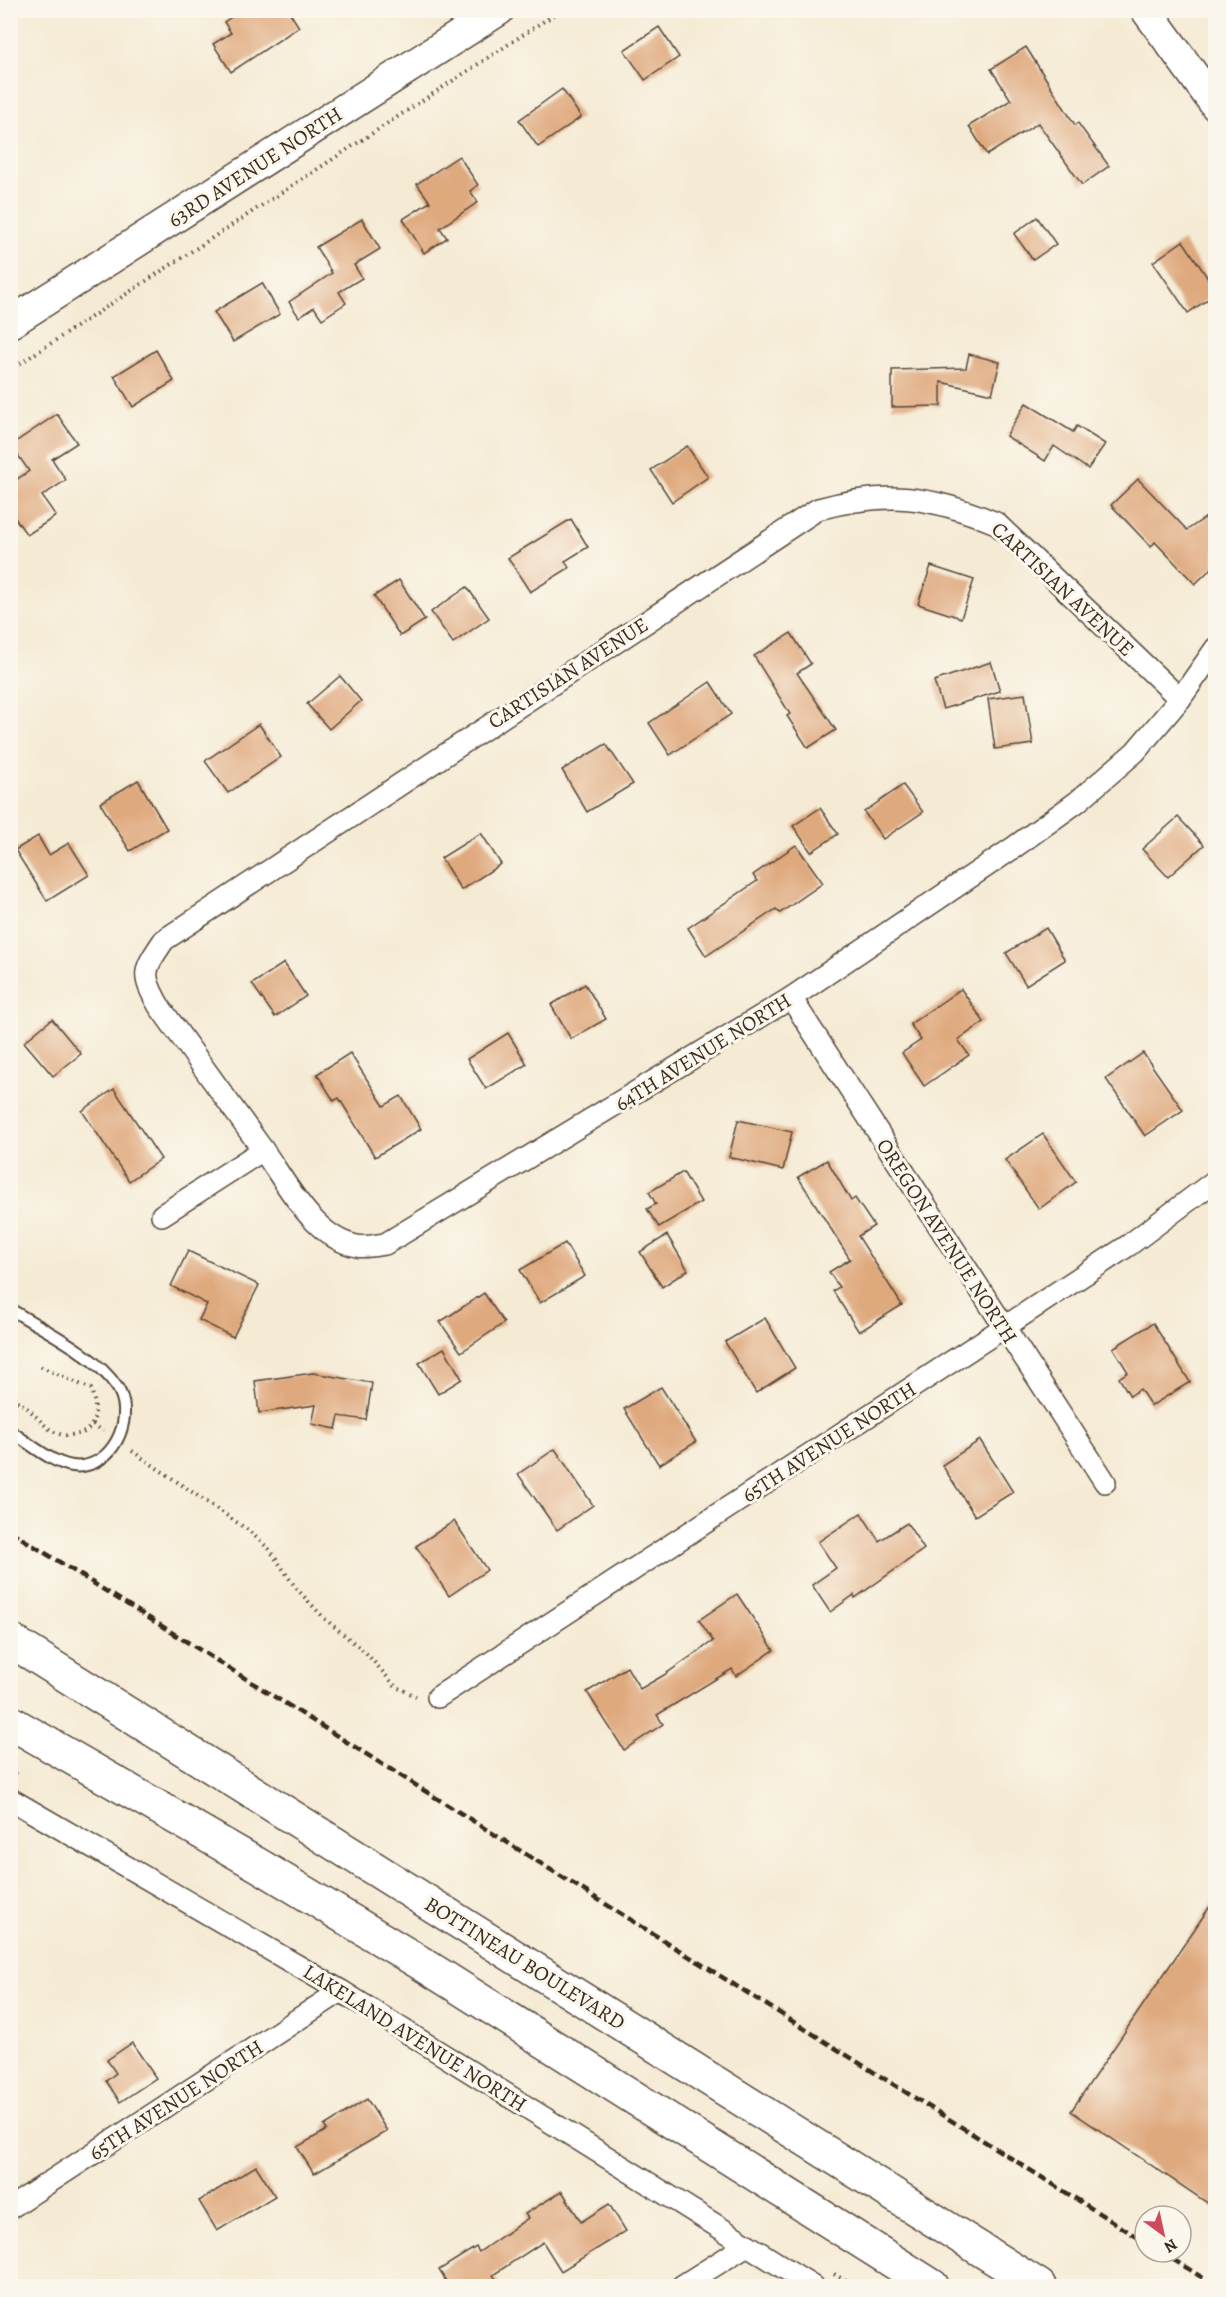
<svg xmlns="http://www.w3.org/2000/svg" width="1226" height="2297" font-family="Alegreya,serif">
<rect width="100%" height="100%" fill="#fbf7ec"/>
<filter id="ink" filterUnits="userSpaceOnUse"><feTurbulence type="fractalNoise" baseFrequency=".0167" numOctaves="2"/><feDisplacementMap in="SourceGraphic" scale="12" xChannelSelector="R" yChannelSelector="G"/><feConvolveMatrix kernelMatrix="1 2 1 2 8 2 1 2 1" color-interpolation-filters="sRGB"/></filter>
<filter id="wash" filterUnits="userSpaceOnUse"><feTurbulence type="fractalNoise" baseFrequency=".008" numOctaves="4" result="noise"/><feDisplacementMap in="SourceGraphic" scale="24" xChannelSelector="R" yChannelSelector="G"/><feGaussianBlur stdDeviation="1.35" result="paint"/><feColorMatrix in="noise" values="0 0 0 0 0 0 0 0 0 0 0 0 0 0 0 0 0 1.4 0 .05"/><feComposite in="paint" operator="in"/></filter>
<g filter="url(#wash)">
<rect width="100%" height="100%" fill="#f5ebd5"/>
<g id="blocks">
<g fill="#dfa97e">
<path d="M 242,10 L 288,10 L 299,27 L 231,72 L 213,44 L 231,33 L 224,22 Z"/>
<path d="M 659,27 L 679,57 L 645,80 L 624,50 Z"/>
<path d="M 1026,47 L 1075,125 L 1078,123 L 1109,166 L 1082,185 L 1038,123 L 987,155 L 969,126 L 1011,100 L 991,69 Z"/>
<path d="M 562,89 L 581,117 L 538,147 L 519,120 Z"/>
<path d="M 459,156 L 478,185 L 470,191 L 478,202 L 440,228 L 447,238 L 424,253 L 403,219 L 430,202 L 417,184 Z"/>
<path d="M 1037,217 L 1056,244 L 1033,260 L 1014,234 Z"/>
<path d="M 362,219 L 380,249 L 354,265 L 362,278 L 339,292 L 346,303 L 322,319 L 314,307 L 299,317 L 289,302 L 332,273 L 316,247 Z"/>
<path d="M 1183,241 L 1215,289 L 1215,294 L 1188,313 L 1153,262 Z"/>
<path d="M 262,283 L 280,314 L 233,342 L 214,312 Z"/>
<path d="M 156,350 L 174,381 L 133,407 L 114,376 Z"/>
<path d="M 969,354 L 1000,362 L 992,394 L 941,382 L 941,406 L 892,407 L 892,370 L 966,368 Z"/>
<path d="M 1026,403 L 1073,432 L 1077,426 L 1105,444 L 1088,469 L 1054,446 L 1045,461 L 1006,436 Z"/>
<path d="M 57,414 L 77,443 L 52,459 L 66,480 L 42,496 L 56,516 L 27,535 L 10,511 L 10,484 L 29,471 L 11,445 Z"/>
<path d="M 687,446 L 708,477 L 672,502 L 651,470 Z"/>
<path d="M 1138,479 L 1187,530 L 1215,511 L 1215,565 L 1195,584 L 1155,542 L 1151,547 L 1111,505 Z"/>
<path d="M 571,519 L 588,547 L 565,561 L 569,568 L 530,592 L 508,558 Z"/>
<path d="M 931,566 L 974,580 L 961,618 L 918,604 Z"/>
<path d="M 399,580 L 425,620 L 400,636 L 374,596 Z"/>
<path d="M 467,587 L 489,618 L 453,643 L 431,612 Z"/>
<path d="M 791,633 L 811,664 L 797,673 L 836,730 L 808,748 L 787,716 L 790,714 L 754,656 Z"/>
<path d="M 991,662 L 1000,691 L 943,709 L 934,681 Z"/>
<path d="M 340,676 L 361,701 L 329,729 L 307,704 Z"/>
<path d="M 710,682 L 731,714 L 670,755 L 649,723 Z"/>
<path d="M 1025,694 L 1033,744 L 995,749 L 988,699 Z"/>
<path d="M 259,724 L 281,757 L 228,793 L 205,761 Z"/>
<path d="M 606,744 L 633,784 L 587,812 L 562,770 Z"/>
<path d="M 138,780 L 167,829 L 130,851 L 100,803 Z"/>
<path d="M 903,785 L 923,812 L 883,839 L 864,812 Z"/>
<path d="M 820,808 L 838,834 L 811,852 L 793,826 Z"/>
<path d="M 1178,817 L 1204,845 L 1168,877 L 1142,849 Z"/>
<path d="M 481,833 L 501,864 L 461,890 L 441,858 Z"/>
<path d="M 38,836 L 49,855 L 69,843 L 89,875 L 47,901 L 15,850 Z"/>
<path d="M 796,845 L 823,883 L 780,913 L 776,909 L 706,956 L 688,928 L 757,881 L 753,875 Z"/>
<path d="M 1046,928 L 1065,960 L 1026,985 L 1006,953 Z"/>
<path d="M 284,963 L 306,996 L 275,1017 L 252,984 Z"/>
<path d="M 585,984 L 606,1019 L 571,1039 L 551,1005 Z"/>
<path d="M 961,989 L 984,1022 L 958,1040 L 969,1055 L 924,1086 L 902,1053 L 921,1040 L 910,1024 Z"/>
<path d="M 52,1019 L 81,1054 L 53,1076 L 24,1042 Z"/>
<path d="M 508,1033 L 527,1064 L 486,1089 L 467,1059 Z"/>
<path d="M 350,1053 L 384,1106 L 401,1096 L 421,1129 L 375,1157 L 339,1098 L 334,1101 L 317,1074 Z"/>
<path d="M 1143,1053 L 1183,1110 L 1145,1136 L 1106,1079 Z"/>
<path d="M 114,1089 L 161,1159 L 129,1181 L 82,1111 Z"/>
<path d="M 738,1120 L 792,1132 L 783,1170 L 729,1157 Z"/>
<path d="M 1043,1134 L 1076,1182 L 1039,1209 L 1005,1160 Z"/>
<path d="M 827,1160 L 851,1201 L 855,1198 L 874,1226 L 858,1236 L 902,1305 L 859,1332 L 833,1291 L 839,1287 L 829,1272 L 850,1259 L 798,1177 Z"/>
<path d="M 683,1172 L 701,1202 L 659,1227 L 647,1209 L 656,1204 L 649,1192 Z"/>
<path d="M 667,1235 L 688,1270 L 662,1287 L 640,1252 Z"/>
<path d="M 565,1243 L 585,1276 L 540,1303 L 520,1270 Z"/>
<path d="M 188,1251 L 259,1285 L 233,1337 L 199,1320 L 207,1304 L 171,1286 Z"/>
<path d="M 484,1293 L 504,1323 L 461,1352 L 440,1322 Z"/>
<path d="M 765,1318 L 795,1368 L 756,1393 L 725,1342 Z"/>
<path d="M 1153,1323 L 1190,1382 L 1151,1406 L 1140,1389 L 1130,1396 L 1119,1378 L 1128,1372 L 1113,1348 Z"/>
<path d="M 444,1348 L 462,1379 L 438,1394 L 419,1363 Z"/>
<path d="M 313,1373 L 372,1383 L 366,1420 L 339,1416 L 336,1429 L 312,1424 L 316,1405 L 259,1413 L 255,1381 Z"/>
<path d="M 661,1387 L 696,1442 L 659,1465 L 624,1409 Z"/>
<path d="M 980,1440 L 1013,1492 L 975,1516 L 942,1465 Z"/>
<path d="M 555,1449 L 593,1505 L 557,1530 L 518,1474 Z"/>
<path d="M 861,1513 L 879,1541 L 907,1523 L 924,1549 L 855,1598 L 854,1595 L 830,1612 L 812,1585 L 836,1568 L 818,1542 Z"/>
<path d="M 454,1521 L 487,1570 L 449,1596 L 416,1546 Z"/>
<path d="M 737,1594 L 774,1650 L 736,1676 L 732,1669 L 657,1715 L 663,1724 L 624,1750 L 587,1692 L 627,1667 L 640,1689 L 664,1675 L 713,1641 L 699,1620 Z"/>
<path d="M 1215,1899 L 1215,2208 L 1071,2111 Z"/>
<path d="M 132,2043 L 156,2078 L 120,2102 L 106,2081 L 116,2073 L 107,2060 Z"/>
<path d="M 367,2099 L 387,2131 L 314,2174 L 297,2147 L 327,2130 L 324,2126 Z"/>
<path d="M 256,2166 L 275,2196 L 217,2231 L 199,2201 Z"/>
<path d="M 562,2191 L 581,2222 L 609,2204 L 626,2231 L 561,2271 L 543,2242 L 493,2275 L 501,2286 L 449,2286 L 439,2270 L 476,2247 L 479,2252 L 528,2218 L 525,2214 Z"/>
</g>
</g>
</g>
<g filter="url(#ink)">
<use href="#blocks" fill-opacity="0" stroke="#574739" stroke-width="1.5"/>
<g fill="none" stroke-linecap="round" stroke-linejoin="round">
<defs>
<path id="lane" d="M 10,1309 C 44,1330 95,1354 117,1387 C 135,1414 117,1461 83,1466 C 58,1470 30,1443 10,1431"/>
<g id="street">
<path d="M 791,998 L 1105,1482"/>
<path d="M 263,1150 L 159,1006 C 140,973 144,970 164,940 L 818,509 C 887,490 931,496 996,523 L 1180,699"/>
<path d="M 162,1215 L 263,1150 C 286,1182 314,1239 357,1246 C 365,1248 377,1245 385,1244 L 791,998 L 1013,848 L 1077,802 L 1135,752 L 1180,699 L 1216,648"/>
<path d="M 438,1697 L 1003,1328 L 1129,1245 L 1216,1180"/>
<path d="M 10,1799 L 341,1991 L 813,2286"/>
<path d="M 10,2208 L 341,1991"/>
<path d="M 682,2286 L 747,2245"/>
</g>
<g id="secondary">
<path d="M 1146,10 L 1216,106"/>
<path d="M 10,323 L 499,10"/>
</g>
<g id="highway">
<path d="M 10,1640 L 1039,2286"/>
<path d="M 10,1722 L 260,1866 L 424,1965 L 932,2286"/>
</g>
</defs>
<use href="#lane" stroke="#574739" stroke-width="14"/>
<use href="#street" stroke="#574739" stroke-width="24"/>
<use href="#secondary" stroke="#574739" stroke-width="33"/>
<use href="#highway" stroke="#574739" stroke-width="36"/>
<g stroke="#574739" stroke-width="4" stroke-dasharray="1.5 4.5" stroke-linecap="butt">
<path d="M 10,370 L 561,10"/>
<path d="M 17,1401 C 37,1411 47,1438 71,1435 C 78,1434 83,1434 88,1429 C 99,1418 95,1402 91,1389 L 37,1365"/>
<path d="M 93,1424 L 103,1431"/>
<path d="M 132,1451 L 248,1530 L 269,1549 L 296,1588 L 325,1619 L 366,1653 L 396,1687 L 416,1696"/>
<path d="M 10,1770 L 19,1775"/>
<path d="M 834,2274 L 854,2286"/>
</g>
<use href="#lane" stroke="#fff" stroke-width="10"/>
<use href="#street" stroke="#fff" stroke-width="21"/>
<use href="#secondary" stroke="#fff" stroke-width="30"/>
<use href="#highway" stroke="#fff" stroke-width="33"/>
<g stroke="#3b2a1e" stroke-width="4.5" stroke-dasharray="9 4.5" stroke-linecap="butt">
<path d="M 10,1531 L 1145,2242"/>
<path d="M 1161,2252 L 1216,2286"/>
</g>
</g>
</g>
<g text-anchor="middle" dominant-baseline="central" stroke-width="6" stroke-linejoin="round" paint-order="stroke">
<g font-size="21" fill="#3b2a1e" stroke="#fbf7ec">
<text transform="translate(255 167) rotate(-33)">63RD AVENUE NORTH</text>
<text transform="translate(1063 589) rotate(43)">CARTISIAN AVENUE</text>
<text transform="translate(568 673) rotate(-33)">CARTISIAN AVENUE</text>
<text transform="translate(703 1052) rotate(-32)">64TH AVENUE NORTH</text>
<text transform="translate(947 1241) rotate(57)">OREGON AVENUE NORTH</text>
<text transform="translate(829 1442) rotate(-33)">65TH AVENUE NORTH</text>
<text transform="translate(525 1963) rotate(32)">BOTTINEAU BOULEVARD</text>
<text transform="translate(415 2038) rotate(32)">LAKELAND AVENUE NORTH</text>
<text transform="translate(176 2100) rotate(-33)">65TH AVENUE NORTH</text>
</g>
</g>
<rect width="1226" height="2297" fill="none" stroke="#fbf7ec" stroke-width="36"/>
<g transform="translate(1163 2234) rotate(147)"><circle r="28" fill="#fbf7ec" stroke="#aea59a" stroke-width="1.5"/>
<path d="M0-4.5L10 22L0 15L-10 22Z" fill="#d1495b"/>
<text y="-9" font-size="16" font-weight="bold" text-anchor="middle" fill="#3b2a1e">N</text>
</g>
</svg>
